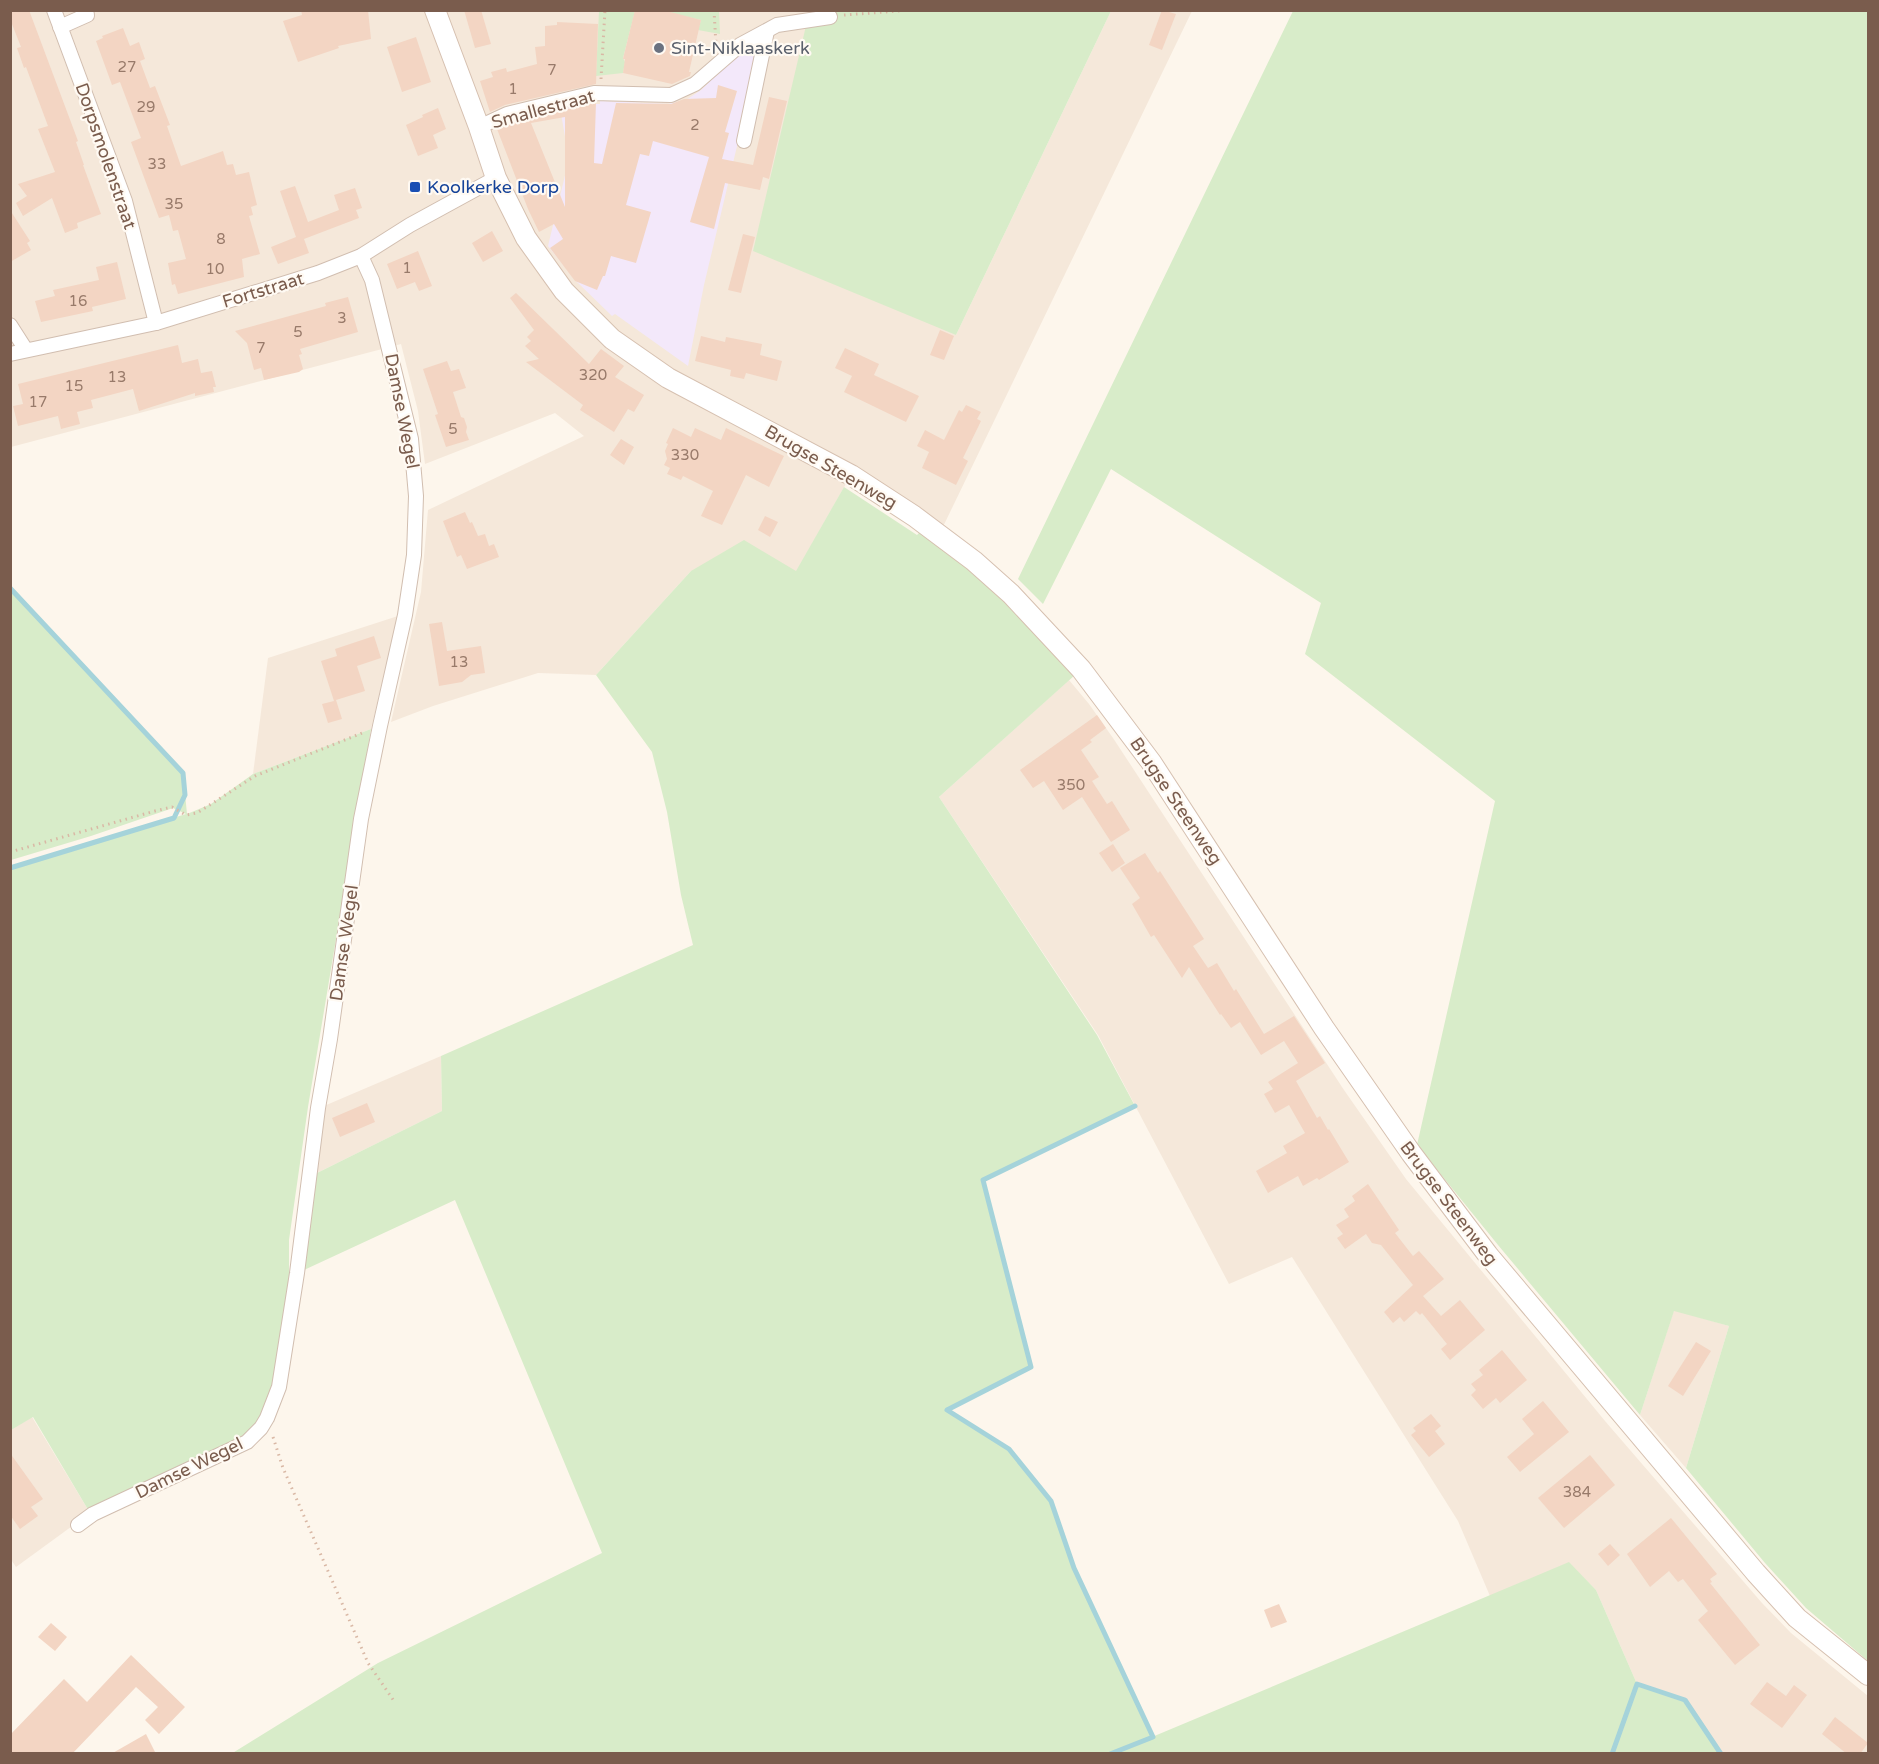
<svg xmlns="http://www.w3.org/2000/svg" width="1879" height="1764" font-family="'Varela Round',sans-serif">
<rect width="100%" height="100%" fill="#fdf6ec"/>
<g fill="#f5e8da">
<path d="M 11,11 L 824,11 L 824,18 L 805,20 L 805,30 L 956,335 L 1111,11 L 1192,11 L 939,535 L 851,475 L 796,572 L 691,571 L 596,675 L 538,673 L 433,706 L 391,722 L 421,592 L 428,510 L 584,436 L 555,413 L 425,464 L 418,411 L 401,344 L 11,447 Z"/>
<path d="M 398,616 L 371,729 L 253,774 L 268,658 Z"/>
<path d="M 1069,680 L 1089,704 L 1113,738 L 1344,1090 L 1406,1179 L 1605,1421 L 1762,1603 L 1791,1633 L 1868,1696 L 1868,1753 L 1721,1753 L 1685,1700 L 1637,1684 L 1596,1590 L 1569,1563 L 1490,1596 L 1458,1521 L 1292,1257 L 1229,1284 L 1098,1035 L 939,797 Z"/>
<path d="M 441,1056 L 442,1111 L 315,1174 L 324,1106 Z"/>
<path d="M 1674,1310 L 1729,1326 L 1686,1468 L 1640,1415 Z"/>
<path d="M 32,1417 L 90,1513 L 16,1567 L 10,1558 L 10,1430 Z"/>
</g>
<path fill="#f3e8fa" d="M 762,41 L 704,285 L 688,366 L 615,314 L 612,316 L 577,282 L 548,246 L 569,159 L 560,108 L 580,104 L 600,104 L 600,101 L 668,104 L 686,100 L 701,90 L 738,54 Z"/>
<g fill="#d8ecc9">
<path d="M 824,10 L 1111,11 L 956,335 L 753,251 L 805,30 L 805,20 L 824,18 Z"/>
<path d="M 599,11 L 635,11 L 623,58 L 625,62 L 623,73 L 596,76 Z"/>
<path d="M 663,11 L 719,11 L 720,34 L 698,30 L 701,20 Z"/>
<path d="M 1293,11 L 1868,11 L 1868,1661 L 1806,1608 L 1765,1563 L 1686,1468 L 1729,1326 L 1674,1311 L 1640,1415 L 1498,1245 L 1417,1145 L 1495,801 L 1305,654 L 1321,603 L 1111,469 L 1043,604 L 1018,579 Z"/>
<path d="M 844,487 L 917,535 L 921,531 L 970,567 L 1007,601 L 1075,675 L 939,797 L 1097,1035 L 1135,1106 L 983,1180 L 1031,1367 L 947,1411 L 1009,1449 L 1051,1501 L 1074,1568 L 1152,1737 L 1569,1562 L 1596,1590 L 1637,1684 L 1685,1700 L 1721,1753 L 231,1754 L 378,1663 L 602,1553 L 455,1200 L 304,1270 L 315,1174 L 442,1111 L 441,1056 L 693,945 L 681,895 L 667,812 L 652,752 L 596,675 L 691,571 L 744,540 L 796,571 Z"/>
<path d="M 10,588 L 183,773 L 187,814 L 211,804 L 253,774 L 371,729 L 308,1107 L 289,1240 L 289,1276 L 274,1386 L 263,1417 L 244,1438 L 90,1513 L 33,1417 L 11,1430 L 11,868 L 186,814 L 173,808 L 91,836 L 11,860 Z"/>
</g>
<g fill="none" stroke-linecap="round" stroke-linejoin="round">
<g stroke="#a5d3da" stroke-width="5">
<path d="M 10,588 L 183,773 L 185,795 L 174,818 L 10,868"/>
<path d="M 1110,1754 L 1153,1737 L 1074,1568 L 1051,1501 L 1009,1449 L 947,1410 L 1031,1367 L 983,1180 L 1135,1106"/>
<path d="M 1612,1754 L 1637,1684 L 1685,1700 L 1721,1754"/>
</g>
</g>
<g fill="#f3d5c3" fill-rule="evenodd">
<path d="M 10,10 L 29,10 L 78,141 L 76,142 L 84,165 L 83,165 L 101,214 L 77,223 L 78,228 L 65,233 L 52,198 L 23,216 L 16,203 L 27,196 L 18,184 L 55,172 L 38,129 L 48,126 L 26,67 L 24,68 L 17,48 L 21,47 L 10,19 Z"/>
<path d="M 301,10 L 368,10 L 371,39 L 338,46 L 339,48 L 298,62 L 283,21 L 302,15 Z"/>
<path d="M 464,10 L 481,10 L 491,44 L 475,48 Z"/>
<path d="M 635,10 L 663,10 L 701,20 L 689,72 L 691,72 L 690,76 L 672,84 L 623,73 L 625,59 L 623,59 Z"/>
<path d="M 1162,10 L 1176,14 L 1162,50 L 1149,45 Z"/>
<path d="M 557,22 L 598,24 L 596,84 L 505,105 L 490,112 L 480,81 L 493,77 L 491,72 L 506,68 L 507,72 L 537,64 L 535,47 L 545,46 L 545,26 L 557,25 Z"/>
<path d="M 123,28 L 130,46 L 139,42 L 145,59 L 140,61 L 150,88 L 155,86 L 170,125 L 167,126 L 181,166 L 223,151 L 227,165 L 233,164 L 236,175 L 249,172 L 257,205 L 251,207 L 253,215 L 249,216 L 260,254 L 242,259 L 244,277 L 178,294 L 175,284 L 172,285 L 168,263 L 186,259 L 178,230 L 173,231 L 169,215 L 159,218 L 131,142 L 141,138 L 120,82 L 112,85 L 96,41 L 103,38 L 102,36 Z"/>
<path d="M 416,37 L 431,82 L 402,92 L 387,47 Z"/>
<path d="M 718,85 L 737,91 L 725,132 L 729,133 L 722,159 L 753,165 L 769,97 L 787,101 L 769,179 L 763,177 L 760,190 L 725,183 L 714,229 L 690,222 L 709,157 L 653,141 L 649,156 L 640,154 L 626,205 L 651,212 L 636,263 L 611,256 L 605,276 L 603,276 L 597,290 L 575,281 L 550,248 L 563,239 L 554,224 L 539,232 L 528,209 L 497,129 L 510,123 L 596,102 L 594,163 L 602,164 L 616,103 L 671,104 L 684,99 L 716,98 ZM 565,117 L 565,207 L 531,123 Z"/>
<path d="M 438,108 L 446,129 L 433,135 L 438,148 L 418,156 L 406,125 L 423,117 L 422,115 Z"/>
<path d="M 295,186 L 308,222 L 339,210 L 334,195 L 355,188 L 362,208 L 356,210 L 359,218 L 304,239 L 309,253 L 278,264 L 271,247 L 296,237 L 280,191 Z"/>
<path d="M 10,210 L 30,241 L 27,243 L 31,250 L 10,262 Z"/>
<path d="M 492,231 L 503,251 L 483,262 L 472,243 Z"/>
<path d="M 743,234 L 755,237 L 741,293 L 728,290 Z"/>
<path d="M 418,251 L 432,286 L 419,291 L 415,282 L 397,289 L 387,264 Z"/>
<path d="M 117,262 L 126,299 L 92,307 L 93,311 L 41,322 L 35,301 L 55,296 L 53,290 L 99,280 L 96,267 Z"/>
<path d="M 516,293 L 589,364 L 601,349 L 624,366 L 615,377 L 644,395 L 634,412 L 628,409 L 614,432 L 580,410 L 583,405 L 526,362 L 539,359 L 525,346 L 531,341 L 527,337 L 534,330 L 510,298 Z"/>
<path d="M 348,297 L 358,332 L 300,349 L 302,354 L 299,355 L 303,369 L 299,372 L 264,380 L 261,368 L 254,370 L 247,343 L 235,331 L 326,306 L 325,303 Z"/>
<path d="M 940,330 L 954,336 L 944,360 L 930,355 Z"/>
<path d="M 701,336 L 725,342 L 726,337 L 762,344 L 760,355 L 782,361 L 777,381 L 746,373 L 744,379 L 730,376 L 731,370 L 695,361 Z"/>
<path d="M 178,345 L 182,363 L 198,359 L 201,373 L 212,371 L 216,387 L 213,387 L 214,392 L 195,396 L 195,393 L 139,411 L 133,389 L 91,400 L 93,408 L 77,412 L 80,424 L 61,429 L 58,416 L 18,426 L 13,406 L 23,404 L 18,384 Z"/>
<path d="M 845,348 L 879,364 L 874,375 L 919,396 L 906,422 L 844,392 L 852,376 L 835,368 Z"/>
<path d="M 447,361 L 451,371 L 459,369 L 466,388 L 453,392 L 461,417 L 464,418 L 467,427 L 466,432 L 469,440 L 446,447 L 435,415 L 438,414 L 423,369 Z"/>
<path d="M 966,405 L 981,412 L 977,419 L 981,421 L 963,458 L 968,461 L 956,485 L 922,468 L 929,452 L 917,446 L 925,430 L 944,440 L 959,410 L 962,412 Z"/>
<path d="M 673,428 L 691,437 L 695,428 L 721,440 L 726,428 L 784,456 L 769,487 L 746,475 L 722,525 L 701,516 L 713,491 L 683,476 L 681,480 L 667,474 L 670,468 L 664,465 L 667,459 L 665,451 L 668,444 L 666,443 Z"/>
<path d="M 621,439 L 634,447 L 624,465 L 610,455 Z"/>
<path d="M 465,512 L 470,523 L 472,522 L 478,536 L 485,534 L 489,546 L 494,544 L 499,557 L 467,569 L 461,555 L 457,557 L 443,521 Z"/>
<path d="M 765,516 L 778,522 L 770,537 L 758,530 Z"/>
<path d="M 442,622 L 447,651 L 481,646 L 485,673 L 471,675 L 462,682 L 439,686 L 429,624 Z"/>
<path d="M 374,636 L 381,658 L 357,666 L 365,691 L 336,700 L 342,719 L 328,723 L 322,704 L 334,701 L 321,661 L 337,656 L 335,649 Z"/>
<path d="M 1097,715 L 1106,728 L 1090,740 L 1092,742 L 1081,750 L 1099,777 L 1092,781 L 1107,804 L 1112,801 L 1130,830 L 1111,842 L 1082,797 L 1063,810 L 1044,781 L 1033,788 L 1020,770 Z"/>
<path d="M 1113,844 L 1125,863 L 1112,872 L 1099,853 Z"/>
<path d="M 1145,853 L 1158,873 L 1160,871 L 1204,939 L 1193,946 L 1208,968 L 1217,963 L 1234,991 L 1236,989 L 1264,1034 L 1294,1016 L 1325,1063 L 1296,1081 L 1317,1118 L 1320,1116 L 1328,1130 L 1329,1129 L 1349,1162 L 1319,1180 L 1317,1178 L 1303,1186 L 1298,1176 L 1268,1193 L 1256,1171 L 1287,1153 L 1283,1146 L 1305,1133 L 1289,1105 L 1275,1113 L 1264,1094 L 1273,1089 L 1268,1082 L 1298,1063 L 1284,1041 L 1261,1055 L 1240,1022 L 1231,1028 L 1221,1014 L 1220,1015 L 1189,967 L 1182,978 L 1154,935 L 1151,937 L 1132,904 L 1140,898 L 1120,868 Z"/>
<path d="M 367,1103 L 375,1122 L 340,1137 L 332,1118 Z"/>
<path d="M 1368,1184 L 1399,1230 L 1395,1233 L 1413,1256 L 1419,1251 L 1444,1279 L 1423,1296 L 1441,1316 L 1460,1300 L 1485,1330 L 1450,1360 L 1441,1349 L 1447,1344 L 1422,1313 L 1420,1315 L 1416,1311 L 1404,1322 L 1400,1317 L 1393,1323 L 1384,1312 L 1413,1285 L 1381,1245 L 1372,1243 L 1366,1234 L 1345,1249 L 1337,1238 L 1343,1234 L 1336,1225 L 1349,1217 L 1344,1209 L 1355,1201 L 1352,1196 Z"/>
<path d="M 1696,1342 L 1711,1351 L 1683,1396 L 1668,1386 Z"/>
<path d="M 1502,1350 L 1527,1380 L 1500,1403 L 1496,1398 L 1483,1409 L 1471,1395 L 1476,1390 L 1471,1384 L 1483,1375 L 1479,1370 Z"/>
<path d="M 1543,1401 L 1569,1432 L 1520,1472 L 1507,1457 L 1534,1434 L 1522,1419 Z"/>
<path d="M 1431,1414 L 1441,1426 L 1435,1431 L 1445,1444 L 1429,1457 L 1411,1435 L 1416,1431 L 1413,1428 Z"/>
<path d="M 10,1453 L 43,1499 L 31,1507 L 38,1516 L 20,1529 L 10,1515 Z"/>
<path d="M 1590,1455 L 1615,1485 L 1564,1528 L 1538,1498 Z"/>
<path d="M 1671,1518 L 1717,1574 L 1710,1579 L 1712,1582 L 1710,1583 L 1760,1645 L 1735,1665 L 1698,1620 L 1708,1611 L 1683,1579 L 1678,1582 L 1669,1571 L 1650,1587 L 1627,1554 Z"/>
<path d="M 1610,1544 L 1620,1555 L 1608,1566 L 1598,1554 Z"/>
<path d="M 1279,1604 L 1287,1622 L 1271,1628 L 1264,1610 Z"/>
<path d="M 51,1623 L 67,1637 L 55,1651 L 38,1637 Z"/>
<path d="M 131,1655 L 185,1707 L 159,1734 L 145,1720 L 158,1707 L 136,1687 L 72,1754 L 10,1754 L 10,1735 L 64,1679 L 87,1702 Z"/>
<path d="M 1767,1682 L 1786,1696 L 1794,1685 L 1807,1695 L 1782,1728 L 1750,1704 Z"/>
<path d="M 1835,1717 L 1868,1743 L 1860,1754 L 1847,1754 L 1822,1734 Z"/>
<path d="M 146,1734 L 156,1754 L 111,1754 Z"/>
</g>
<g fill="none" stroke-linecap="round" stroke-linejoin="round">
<defs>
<g id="minor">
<path d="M 54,10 L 125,201 L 156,323"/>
<path d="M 60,27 L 87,15 L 86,10"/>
<path d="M 479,127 L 507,114 L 594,93 L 671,95 L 695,84 L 740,45 L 777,25 L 830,17"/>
<path d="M 744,141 L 767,31"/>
<path d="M 10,325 L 26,350"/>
<path d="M 10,354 L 156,323 L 318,273 L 361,256 L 410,225 L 496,178"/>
<path d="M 78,1525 L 93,1514 L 247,1442 L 261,1428 L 267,1418 L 279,1387 L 297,1273 L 318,1108 L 330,1039 L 361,819 L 380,726 L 405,615 L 414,555 L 416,496 L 411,439 L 372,280 L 361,256"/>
</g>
<path id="secondary" d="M 435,10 L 479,127 L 496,178 L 526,238 L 564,291 L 612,339 L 668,378 L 851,475 L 914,516 L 974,561 L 1011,594 L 1081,669 L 1151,762 L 1324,1028 L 1411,1153 L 1488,1255 L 1756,1573 L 1797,1618 L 1868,1675"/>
</defs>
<use href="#minor" stroke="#d1beb0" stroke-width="16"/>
<use href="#secondary" stroke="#d6c0b0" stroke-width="22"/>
<g stroke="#d9b8a5" stroke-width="3" stroke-dasharray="1.5 4.5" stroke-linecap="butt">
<path d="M 714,10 L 716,45"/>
<path d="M 844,15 L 912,10"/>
<path d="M 601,79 L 605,10"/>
<path d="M 10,852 L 155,811 L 172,807 L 186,815 L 197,813 L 255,776 L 362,733"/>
<path d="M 273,1437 L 283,1468 L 368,1663 L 394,1701"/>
</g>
<use href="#minor" stroke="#fff" stroke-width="14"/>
<use href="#secondary" stroke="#fff" stroke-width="20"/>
</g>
<circle fill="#6b7280" stroke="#fffaf3" stroke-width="2" cx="659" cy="48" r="6"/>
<rect fill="#1a4fb4" stroke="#fffaf3" stroke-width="2" x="409" y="181" width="12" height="12" rx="3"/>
<g text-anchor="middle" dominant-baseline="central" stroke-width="4.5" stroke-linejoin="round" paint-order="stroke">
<g font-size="15" fill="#987a6a">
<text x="127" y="67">27</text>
<text x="552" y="70">7</text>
<text x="513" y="89">1</text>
<text x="146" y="107">29</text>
<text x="695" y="125">2</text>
<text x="157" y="164">33</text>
<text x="174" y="204">35</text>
<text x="221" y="239">8</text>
<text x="407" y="268">1</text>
<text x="215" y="269">10</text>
<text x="78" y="301">16</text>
<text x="342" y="318">3</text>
<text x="298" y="332">5</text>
<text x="261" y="348">7</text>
<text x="593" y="375">320</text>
<text x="117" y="377">13</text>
<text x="74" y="386">15</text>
<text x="38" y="402">17</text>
<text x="453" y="429">5</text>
<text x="685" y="455">330</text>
<text x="459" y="662">13</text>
<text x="1071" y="785">350</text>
<text x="1577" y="1492">384</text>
</g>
<g font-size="18" fill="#5b616d" stroke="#fffaf3" text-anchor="start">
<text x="671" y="48">Sint-Niklaaskerk</text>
</g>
<g font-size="18" fill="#7a5c4d" stroke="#fffaf3">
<text transform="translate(543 109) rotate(-15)">Smallestraat</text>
<text transform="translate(106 156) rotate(71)">Dorpsmolenstraat</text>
<text transform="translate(263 290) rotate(-17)">Fortstraat</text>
<text transform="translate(402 411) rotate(79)">Damse Wegel</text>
<text transform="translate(831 467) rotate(30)">Brugse Steenweg</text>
<text transform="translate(1176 801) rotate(56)">Brugse Steenweg</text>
<text transform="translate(344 943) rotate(-82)">Damse Wegel</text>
<text transform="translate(1449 1203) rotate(53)">Brugse Steenweg</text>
<text transform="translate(189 1468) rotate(-26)">Damse Wegel</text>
</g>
<g font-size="18" fill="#164399" stroke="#fffaf3" text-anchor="start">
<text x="427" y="187">Koolkerke Dorp</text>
</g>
</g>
<rect width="1879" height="1764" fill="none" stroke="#7a5c4d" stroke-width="24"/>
</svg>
